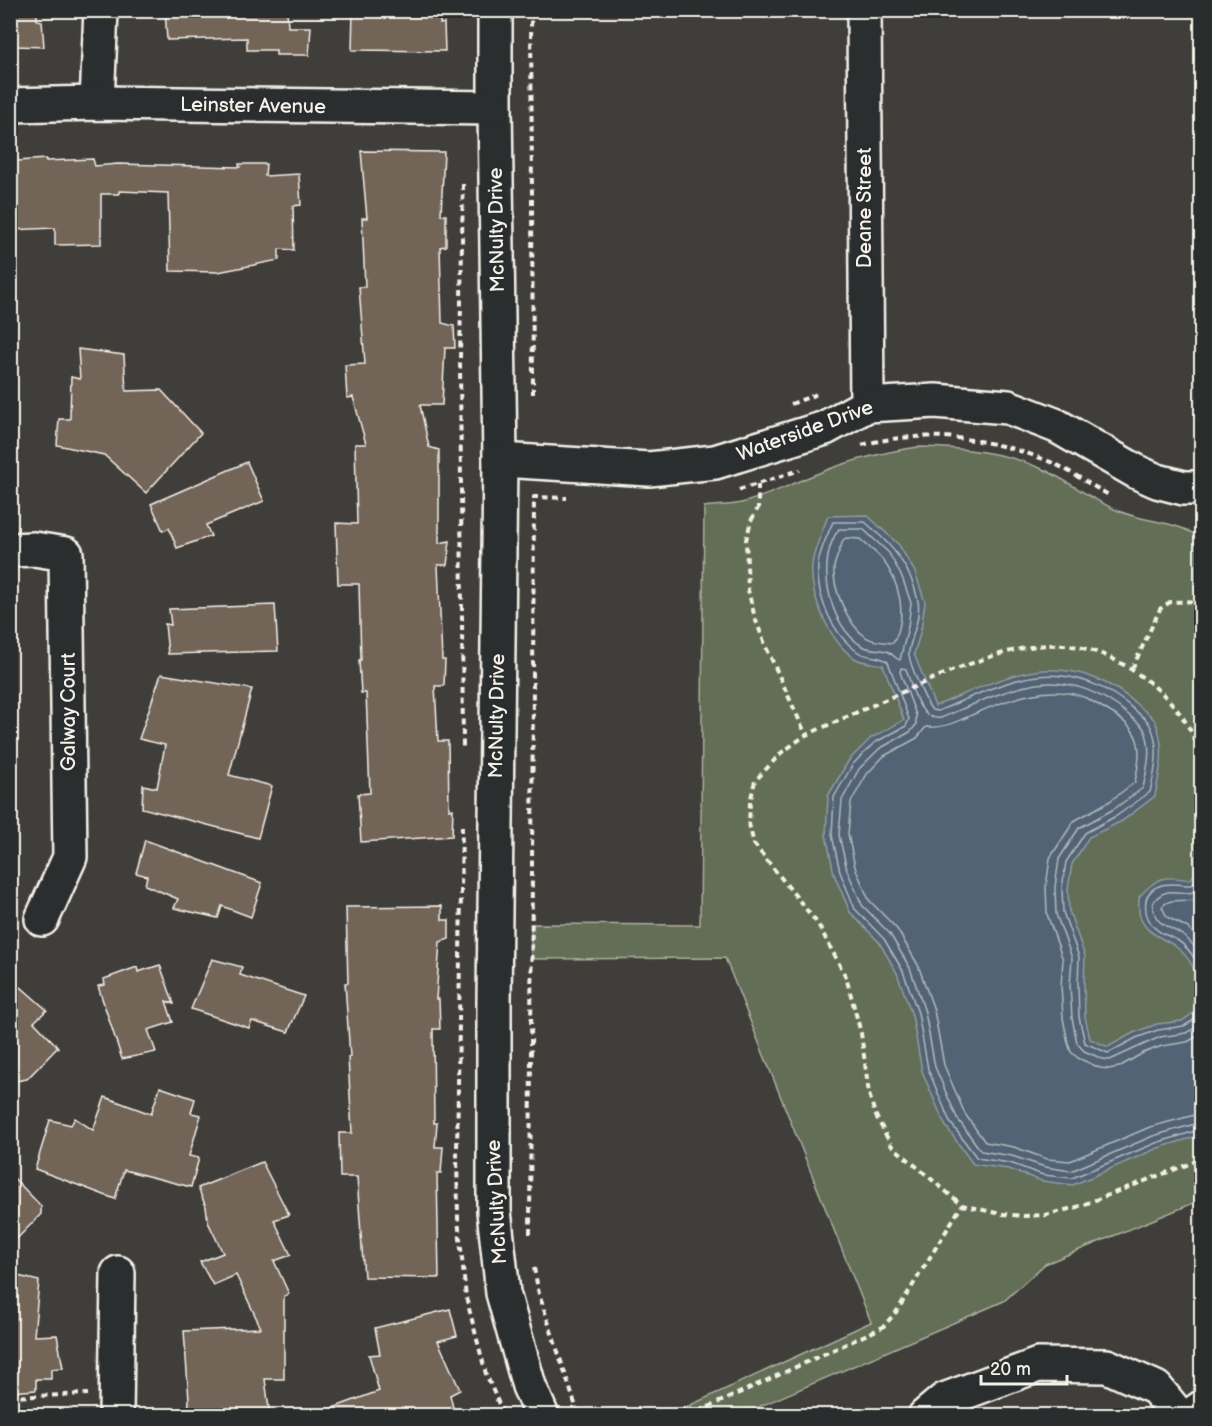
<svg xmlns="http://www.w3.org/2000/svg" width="1212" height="1426" font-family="'Balsamiq Sans',sans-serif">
<rect width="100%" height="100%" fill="#403e3b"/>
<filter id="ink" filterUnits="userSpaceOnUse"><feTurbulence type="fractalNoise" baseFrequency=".0167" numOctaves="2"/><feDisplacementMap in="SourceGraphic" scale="12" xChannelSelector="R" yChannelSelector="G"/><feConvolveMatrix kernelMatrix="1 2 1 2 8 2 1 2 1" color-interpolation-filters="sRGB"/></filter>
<g filter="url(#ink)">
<path fill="#626e54" stroke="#abb09e" stroke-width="1.5" d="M 918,447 C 960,448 1001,451 1040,468 C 1069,480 1094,503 1124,513 C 1150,523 1179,521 1201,539 L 1200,591 L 1202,605 L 1201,1200 L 1045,1264 L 1004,1301 L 740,1415 L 669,1415 L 871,1322 L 725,958 L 531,959 L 531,924 L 700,925 L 704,507 C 716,505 730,506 741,503 C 769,496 793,483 819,473 C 851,460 885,452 918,447 Z"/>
<path fill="#516474" stroke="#929ca2" stroke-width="1.5" d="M 867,515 L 899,545 L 915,572 L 925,602 L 921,630 L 914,654 L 935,706 C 968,693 1000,676 1035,671 C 1074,665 1112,681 1140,707 C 1146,712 1154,717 1156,723 C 1166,750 1160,769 1155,796 L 1122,821 L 1089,837 L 1072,864 L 1068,889 L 1069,911 L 1085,956 L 1084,985 L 1085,1017 L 1090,1039 L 1108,1047 L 1133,1033 L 1157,1024 L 1182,1021 L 1199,1009 C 1201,985 1196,961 1175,946 C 1162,937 1145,934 1140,916 C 1138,911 1139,903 1139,897 C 1157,877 1163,875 1190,880 L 1201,865 L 1201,1135 L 1158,1148 L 1073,1185 L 1042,1181 L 1008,1169 L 973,1164 L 945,1125 L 922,1071 L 912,1015 L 897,973 L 879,942 L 850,912 L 834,874 L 826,835 L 828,796 L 849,760 L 871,738 L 904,720 L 883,665 C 875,663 863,663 856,659 C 830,643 809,595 812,565 C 813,551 823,530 828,516 Z"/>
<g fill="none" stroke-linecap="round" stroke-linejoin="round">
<g stroke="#b3b9ba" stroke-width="1.5">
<path d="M 839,529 L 863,529 L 889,553 L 902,577 L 911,603 L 908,627 L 900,660 C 895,659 894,655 889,652 C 881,648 870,651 862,646 C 828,625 815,561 839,529 Z"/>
<path d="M 846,538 L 860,539 C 866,545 875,551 881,558 C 900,581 908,617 893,643 C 885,642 872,642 866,637 C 848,625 832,588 834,567 C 836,558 841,548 843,540 Z"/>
<path d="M 1202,875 L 1191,885 C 1180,885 1170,882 1159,886 C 1140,893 1143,918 1156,929 C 1161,934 1170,936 1177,940 C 1188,947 1198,961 1202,974"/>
<path d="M 1202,887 C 1186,902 1168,880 1153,903 C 1153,927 1170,925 1185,937 C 1191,942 1196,949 1202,955"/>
<path d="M 1202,899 C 1189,904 1170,895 1162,907 L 1167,917 L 1188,928 L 1202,942"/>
<path d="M 1202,1015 L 1184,1026 L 1158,1030 L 1136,1038 L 1108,1053 L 1085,1043 L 1079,1017 L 1078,985 L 1079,957 L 1063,912 L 1062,888 L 1066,862 L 1085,833 L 1118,815 L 1150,792 C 1155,770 1161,746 1150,725 C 1148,720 1141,716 1137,712 C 1110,687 1075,672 1038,676 C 1003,680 970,698 938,711 L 932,710 C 926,703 907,659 909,651 C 912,635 921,617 918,601 C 911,566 891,544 865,522 L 833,522 C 828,533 818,555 818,566 C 816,597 833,635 858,652 C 867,658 880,655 888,662 L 909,719 L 906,726 L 874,743 L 853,764 L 834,797 L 832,835 L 840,872 L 855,909 L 884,939 L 903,971 L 918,1013 L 928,1069 L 950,1122 L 977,1158 L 1010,1163 L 1043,1175 L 1072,1178 L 1156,1143 L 1202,1129"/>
<path d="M 1202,1024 L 1186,1033 L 1160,1037 L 1110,1060 L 1103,1059 L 1084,1051 L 1077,1043 L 1072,1018 L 1070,985 L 1072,958 L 1056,914 L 1055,887 L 1059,859 L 1079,828 L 1114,809 L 1143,788 C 1147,769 1153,747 1144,729 C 1141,724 1134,720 1130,716 C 1105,694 1071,679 1037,684 C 1004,689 972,705 941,718 C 918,722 912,685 906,669 L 901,668 L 900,672 L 916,715 L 916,725 L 910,732 L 879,749 L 859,769 L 842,800 L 839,835 L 847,870 L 862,905 L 890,934 L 910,968 L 925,1012 L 935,1067 L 957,1118 L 981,1151 L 1012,1156 L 1045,1167 L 1071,1171 L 1153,1136 L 1202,1122"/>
<path d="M 1202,1034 L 1187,1042 L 1162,1046 L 1143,1053 L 1119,1067 L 1109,1069 L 1100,1068 L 1078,1058 L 1071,1052 L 1068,1043 L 1063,1018 L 1061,985 L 1063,960 L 1047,914 L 1046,887 L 1050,858 L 1074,821 L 1110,801 L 1135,782 C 1142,748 1143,731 1110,712 C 1102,707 1094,702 1086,698 C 1050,683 1008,699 974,714 C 958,721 944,729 926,727 L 917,738 L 884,756 L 867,774 L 851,802 L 848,834 L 855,867 L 869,900 L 897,929 L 918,965 L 934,1010 L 944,1065 L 965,1114 L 985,1142 L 1014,1147 L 1047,1159 L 1070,1161 L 1150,1127 L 1202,1113"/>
</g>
</g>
<g fill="#726559" stroke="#f4f1e8" stroke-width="1.5">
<path d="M 10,10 L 37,10 L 37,20 L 42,21 L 44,47 L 15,46 L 16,40 L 10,40 Z"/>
<path d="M 165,10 L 287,10 L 288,27 L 311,27 L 309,55 L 276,55 L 276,50 L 247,50 L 247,38 L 167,40 Z"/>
<path d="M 353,10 L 441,10 L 440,24 L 444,23 L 445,51 L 352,50 Z"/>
<path d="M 361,151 L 444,152 L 441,215 L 446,215 L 446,246 L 440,247 L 442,323 L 454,326 L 455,348 L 445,348 L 442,405 L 420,405 L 429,447 L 439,450 L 439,543 L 450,541 L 447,565 L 438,565 L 442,660 L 445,660 L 444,686 L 435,686 L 438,741 L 448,741 L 449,810 L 453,809 L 452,836 L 361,842 L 358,794 L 370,793 L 366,693 L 361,693 L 359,660 L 361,660 L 359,584 L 338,584 L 336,523 L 357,524 L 355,444 L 366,444 L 353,397 L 347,398 L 345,365 L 365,364 L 359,287 L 365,287 L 362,218 L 367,218 Z"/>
<path d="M 46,159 L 46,161 L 93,159 L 95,166 L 118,164 L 240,167 L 239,164 L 266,164 L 265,176 L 299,174 L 301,205 L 293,206 L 294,250 L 279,249 L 279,260 L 218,272 L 170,271 L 168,193 L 119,191 L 119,194 L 101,194 L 101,244 L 55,245 L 55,228 L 10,230 L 10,175 L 17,175 L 17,161 Z"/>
<path d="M 78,349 L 124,355 L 126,391 L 161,390 L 201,433 L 146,493 L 104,455 L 57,445 L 59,419 L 70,419 L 71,377 L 80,379 Z"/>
<path d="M 247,462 L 264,501 L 206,525 L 211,536 L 177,548 L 169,528 L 163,531 L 151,504 Z"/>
<path d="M 275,605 L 278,651 L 168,654 L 165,624 L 171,625 L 169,609 Z"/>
<path d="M 161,674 L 252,689 L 229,775 L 272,786 L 258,838 L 142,808 L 143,785 L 157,788 L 165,745 L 139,739 Z"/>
<path d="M 145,840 L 262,883 L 251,917 L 222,906 L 218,918 L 174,908 L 178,899 L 145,885 L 147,876 L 136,873 Z"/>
<path d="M 442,906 L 442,920 L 449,920 L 449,939 L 440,942 L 436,999 L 439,999 L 440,1029 L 433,1029 L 434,1123 L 437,1123 L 435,1147 L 443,1147 L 441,1173 L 437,1173 L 439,1278 L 364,1277 L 357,1177 L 340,1177 L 339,1133 L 352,1133 L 348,1057 L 350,1057 L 345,983 L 348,983 L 346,907 Z"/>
<path d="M 212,959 L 242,967 L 240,975 L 304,996 L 288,1032 L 252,1021 L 249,1028 L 191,1009 Z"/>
<path d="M 160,965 L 174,1004 L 166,1001 L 173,1022 L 148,1030 L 156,1052 L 122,1059 L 98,986 L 105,985 L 104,979 L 137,967 L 138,972 Z"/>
<path d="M 21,987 L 47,1010 L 34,1022 L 58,1047 L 27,1079 L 10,1082 L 10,997 Z"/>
<path d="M 160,1087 L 195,1099 L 191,1113 L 201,1115 L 189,1156 L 199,1158 L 191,1187 L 124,1170 L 115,1199 L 35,1169 L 50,1120 L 71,1125 L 75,1118 L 93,1130 L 105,1097 L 151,1114 Z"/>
<path d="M 262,1162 L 289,1215 L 274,1220 L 291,1255 L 274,1261 L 289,1294 L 284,1296 L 284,1379 L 265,1379 L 270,1416 L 188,1416 L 189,1400 L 184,1331 L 261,1328 L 236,1275 L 213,1285 L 200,1262 L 223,1253 L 208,1222 L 206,1207 L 198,1188 Z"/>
<path d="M 10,1174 L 41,1206 L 41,1214 L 10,1246 Z"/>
<path d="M 10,1274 L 39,1281 L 34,1336 L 57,1335 L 63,1368 L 51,1369 L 51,1379 L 36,1379 L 36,1390 L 10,1392 Z"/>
<path d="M 450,1309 L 457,1336 L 438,1341 L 460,1390 L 450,1395 L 455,1416 L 319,1416 L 319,1413 L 379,1391 L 369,1355 L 380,1354 L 375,1328 Z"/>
</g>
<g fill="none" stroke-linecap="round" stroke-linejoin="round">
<defs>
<path id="lane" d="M 1178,1414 L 1202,1397"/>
<g id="street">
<path d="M 495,10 L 495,108 L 500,460 L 494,1002 L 494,1211 L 503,1293 L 529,1386 L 542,1416"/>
<path d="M 864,10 L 867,405"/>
<path d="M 97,103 L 101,10"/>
<path d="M 10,105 L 97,103 L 495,108"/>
<path d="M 500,460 L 649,469 L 715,462 L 825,428 L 867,405 L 935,401 L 1008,407 L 1057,426 L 1137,472 L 1157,481 L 1184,488 L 1202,488"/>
<path d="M 10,550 L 34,549 L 66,554 L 70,857 L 42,919"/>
<path d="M 116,1416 L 118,1273"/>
</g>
<path id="secondary" d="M 925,1416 L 944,1400 L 1038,1365 L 1107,1366 L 1156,1388 L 1179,1416"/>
</defs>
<use href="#lane" stroke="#f4f1e8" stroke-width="21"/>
<use href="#street" stroke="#f4f1e8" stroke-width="38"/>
<use href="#secondary" stroke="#f4f1e8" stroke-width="38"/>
<g stroke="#f4f1e8" stroke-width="4" stroke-dasharray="6 4.5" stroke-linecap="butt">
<path d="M 531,10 L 533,394"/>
<path d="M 463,184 L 460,359 L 463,747"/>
<path d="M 791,404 L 817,394"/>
<path d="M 862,445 C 926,428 993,438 1053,463 C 1072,472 1090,485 1109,495"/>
<path d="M 758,485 L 758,508 L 751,521 L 746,540 L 748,590 L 755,618 L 766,647 L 806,735"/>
<path d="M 739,490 L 800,470"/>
<path d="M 1132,669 L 1160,609 L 1170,602 L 1202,601"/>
<path d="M 1202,761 C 1193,726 1174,701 1146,680 C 1123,662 1094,647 1063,645 C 1015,642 950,671 907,690 C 873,705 840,720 806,735 L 781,753 L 755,781 L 750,802 L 749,824 L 754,844 L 818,924 L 846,977 L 861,1033 L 869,1094 L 875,1114 L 891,1145 L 962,1205 L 1001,1214 L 1024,1216 L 1046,1215 L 1077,1207 L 1202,1159"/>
<path d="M 462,826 L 457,1152 L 458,1219 L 466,1297 L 486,1374 L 504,1416"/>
<path d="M 530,1234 L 534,497 L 567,498"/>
<path d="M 534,1268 L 539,1294 L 579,1416"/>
<path d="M 10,1397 L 88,1394"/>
<path d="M 689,1416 L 883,1327 L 897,1311 L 962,1205"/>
</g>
<use href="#lane" stroke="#2a2d2e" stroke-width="16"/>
<use href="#street" stroke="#2a2d2e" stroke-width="33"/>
<use href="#secondary" stroke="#2a2d2e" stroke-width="33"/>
</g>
</g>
<g text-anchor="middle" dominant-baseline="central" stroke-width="5" stroke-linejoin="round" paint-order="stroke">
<g font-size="20" fill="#f4f1e8" stroke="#2a2d2e">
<text transform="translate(253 106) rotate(1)">Leinster Avenue</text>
<text transform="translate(865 208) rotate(-90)">Deane Street</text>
<text transform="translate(497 230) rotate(-91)">McNulty Drive</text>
<text transform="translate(805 431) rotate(-20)">Waterside Drive</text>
<text transform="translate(69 712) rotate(-90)">Galway Court</text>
<text transform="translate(497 716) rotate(-89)">McNulty Drive</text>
<text transform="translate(497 1202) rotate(-93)">McNulty Drive</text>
</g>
</g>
<rect width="1212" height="1426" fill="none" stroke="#2a2d2e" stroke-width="36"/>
<rect x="18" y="18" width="1176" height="1390" fill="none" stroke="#f4f1e8" stroke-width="2" filter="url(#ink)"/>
<path d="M981 1375v9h86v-9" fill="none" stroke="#f4f1e8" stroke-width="3"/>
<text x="990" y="1375" font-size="18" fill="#f4f1e8" stroke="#2a2d2e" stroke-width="4.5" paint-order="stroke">20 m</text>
</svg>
